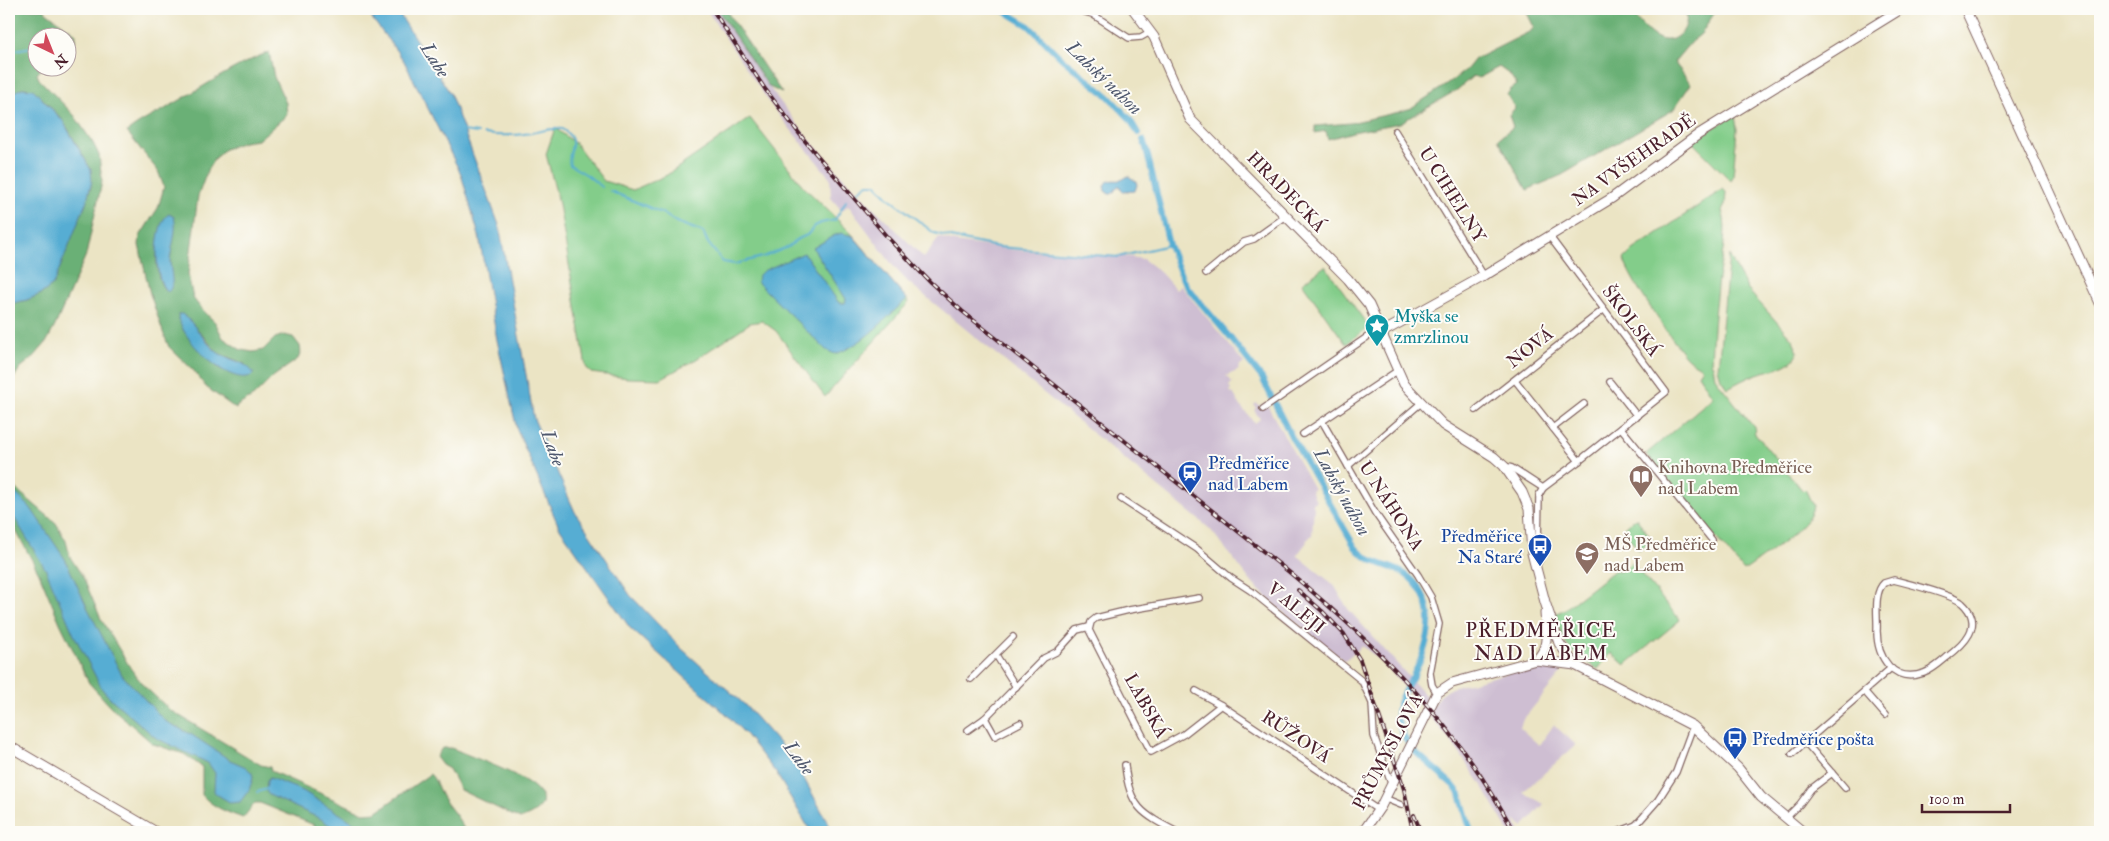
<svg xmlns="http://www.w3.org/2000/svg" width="2109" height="841" font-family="'IM FELL Double Pica',serif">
<rect width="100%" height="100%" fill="#fdfcf7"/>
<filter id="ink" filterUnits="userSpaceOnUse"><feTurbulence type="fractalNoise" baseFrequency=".02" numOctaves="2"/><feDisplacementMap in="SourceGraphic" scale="10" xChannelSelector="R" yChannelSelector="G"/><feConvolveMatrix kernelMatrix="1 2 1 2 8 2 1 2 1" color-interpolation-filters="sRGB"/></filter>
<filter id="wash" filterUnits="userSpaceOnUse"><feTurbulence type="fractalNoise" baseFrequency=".0096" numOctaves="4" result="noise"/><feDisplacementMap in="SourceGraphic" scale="20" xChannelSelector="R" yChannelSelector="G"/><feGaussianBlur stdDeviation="1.12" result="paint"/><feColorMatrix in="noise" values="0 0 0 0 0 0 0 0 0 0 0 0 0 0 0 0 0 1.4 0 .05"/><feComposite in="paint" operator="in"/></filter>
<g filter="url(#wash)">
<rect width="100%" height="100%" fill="#ebe4c4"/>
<g fill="#cebed2">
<path d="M 706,9 L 717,9 L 769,87 L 808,138 L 838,172 L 924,258 L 939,237 L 954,242 L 1015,250 L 1131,257 L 1143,259 L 1160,272 L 1176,290 L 1181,286 L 1244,363 L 1238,368 L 1239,370 L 1226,376 L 1232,383 L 1229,386 L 1231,390 L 1230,391 L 1232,394 L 1233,393 L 1242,408 L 1255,423 L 1260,419 L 1254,410 L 1256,408 L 1254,405 L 1256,403 L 1260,406 L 1266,403 L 1314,489 L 1311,490 L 1316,501 L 1312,504 L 1314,507 L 1312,535 L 1306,541 L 1307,542 L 1297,555 L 1334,585 L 1348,609 L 1434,705 L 1440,696 L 1451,688 L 1534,666 L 1552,667 L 1562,672 L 1522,721 L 1520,728 L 1539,745 L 1554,725 L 1576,745 L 1523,792 L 1544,804 L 1523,827 L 1514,820 L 1520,832 L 1509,832 L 1481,784 L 1451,741 L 1383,662 L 1362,646 L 1344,661 L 1277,607 L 1253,584 L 1210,529 L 908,282 L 894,267 L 848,205 L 842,211 L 831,198 L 830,178 L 774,109 Z"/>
<path d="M 1431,826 L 1434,832 L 1391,832 L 1415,828 Z"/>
</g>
<g fill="#83cd8a" stroke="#66765a">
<path d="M 1735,115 L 1737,129 L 1733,176 L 1731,181 L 1693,143 L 1694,140 Z"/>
<path d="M 750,118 L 803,186 L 851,233 L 909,302 L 825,397 L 776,331 L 762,321 L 750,323 L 695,360 L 660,379 L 628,378 L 591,373 L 586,367 L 559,204 L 546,154 L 555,128 L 576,144 L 604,181 L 633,190 L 667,175 Z"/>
<path d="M 1723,189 L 1726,192 L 1725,205 L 1722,211 C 1730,232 1719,265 1717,287 C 1714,313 1712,338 1711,364 L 1713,365 L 1715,377 L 1718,382 L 1756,430 L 1754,432 L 1803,491 L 1805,489 L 1813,506 C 1810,528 1761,558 1744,571 L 1646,454 L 1713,397 L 1698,374 L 1702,368 C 1697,365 1691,362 1686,357 C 1673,341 1628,278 1624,259 L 1633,250 Z"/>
<path d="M 1729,255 L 1748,290 L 1793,340 L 1798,352 C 1791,369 1771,369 1757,374 C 1746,378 1737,383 1728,388 L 1721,379 L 1718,368 Z"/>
<path d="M 1325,266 L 1369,327 L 1346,344 L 1302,283 Z"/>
<path d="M 1636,518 L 1652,539 L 1639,550 L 1622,529 Z"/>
<path d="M 1632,563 L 1680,620 L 1625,665 L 1611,653 L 1598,669 C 1568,651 1564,648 1555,614 L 1565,609 L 1615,570 L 1619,572 Z"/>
</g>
<g fill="#6ab076" stroke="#5a6850" fill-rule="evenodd">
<path d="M 18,9 L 45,9 L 46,12 L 76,34 L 75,43 L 68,48 L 68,38 L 38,38 L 38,68 L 42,68 L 37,74 L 39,79 L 74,115 L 93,143 L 99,155 L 102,182 L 86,255 L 55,326 L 46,343 L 33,358 L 20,368 L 9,386 L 9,304 L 27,300 L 41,294 L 53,285 L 91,187 L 91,170 L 68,129 L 60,117 L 33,89 L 22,88 L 9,95 L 9,14 Z"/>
<path d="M 717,9 L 725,9 L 782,93 L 769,87 Z"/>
<path d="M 1525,9 L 1629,9 C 1640,23 1660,53 1680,34 C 1688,27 1687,18 1685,9 L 1717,9 L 1701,34 L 1690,43 L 1674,62 L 1691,84 L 1673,110 L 1562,175 L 1527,190 L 1498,139 L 1513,127 L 1509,115 L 1515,108 L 1507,95 L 1510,90 L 1517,85 L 1510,75 L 1499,67 L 1479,78 L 1473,76 L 1457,90 L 1400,123 L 1353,132 L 1328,139 L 1326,131 L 1315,133 L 1315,126 L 1350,123 L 1399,112 L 1411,108 L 1449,83 L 1467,69 L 1475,59 L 1531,31 L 1534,27 Z"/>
<path d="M 269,52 L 274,77 L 286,103 L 287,115 L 258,140 L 244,142 L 225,149 L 215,158 L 208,169 L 198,196 L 188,274 L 193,298 L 203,311 L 215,322 L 223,338 L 241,350 L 253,352 L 263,350 L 275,338 L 284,335 L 293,337 L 300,346 L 301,352 L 298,359 L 274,376 L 254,396 L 237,406 L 236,409 L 206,387 L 194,371 L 169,347 L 164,335 L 150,294 L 139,245 L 140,236 L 158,208 L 164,187 L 158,171 L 127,132 C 140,121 155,115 170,106 C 203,87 233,66 269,52 ZM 169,214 L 174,217 L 170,262 L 172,284 L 166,291 C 153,278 156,244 161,227 C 162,222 166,218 169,214 ZM 188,319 L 218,353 L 245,364 L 220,369 C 204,357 193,344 182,328 Z"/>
<path d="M 9,483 L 56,523 L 66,541 L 70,557 L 83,577 L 101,619 L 131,669 L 144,686 L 170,710 L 261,765 L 270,767 L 271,771 L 364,813 L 376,812 L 430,774 C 437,781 438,790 443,798 C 451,810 460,818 465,832 L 327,832 L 324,829 L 317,831 L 314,825 L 260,803 L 255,803 L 243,818 C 229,813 212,807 202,795 L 202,767 L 184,754 L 153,744 L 111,707 L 89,683 L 60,623 L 39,573 L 9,518 Z"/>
<path d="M 442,748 L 451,748 L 459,751 C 479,761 589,794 520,819 L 460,790 L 449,769 L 442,765 L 436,757 Z"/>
</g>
<g fill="#56add3" stroke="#50667f">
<path d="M 365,9 L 394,9 L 400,15 L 450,93 L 499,225 L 534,419 L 575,512 L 630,595 L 682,649 L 744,704 L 794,760 L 833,832 L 811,832 L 776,773 L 746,735 L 729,717 L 630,628 L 559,527 L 517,430 L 497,340 L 479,236 L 461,174 L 404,61 Z"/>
<path d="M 22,88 L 33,89 L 63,121 L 91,170 L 92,181 L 86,203 L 53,285 L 41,294 L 27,300 L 9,304 L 9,95 Z"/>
<path d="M 1128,176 L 1136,181 L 1137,185 L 1135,191 L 1123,192 L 1119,185 L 1112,194 L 1109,194 L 1105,191 L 1104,186 C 1109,178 1114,181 1121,180 C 1124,179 1126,177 1128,176 Z"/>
<path d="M 169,214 L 174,217 C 178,230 171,247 170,261 C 170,270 176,286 168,292 C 152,283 154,221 169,214 Z"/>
<path d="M 841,233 L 853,236 L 907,299 C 886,318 863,345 835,354 L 826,350 L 757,282 L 758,276 L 763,271 L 804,253 L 839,303 L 845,303 L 846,299 L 813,248 L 833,236 Z"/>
<path d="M 178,314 L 182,314 C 196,324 203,341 217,352 C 229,361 246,360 254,374 C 232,391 178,337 178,314 Z"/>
<path d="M 9,487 L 30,507 L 65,559 L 87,607 L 122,675 L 165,721 L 192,735 L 230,760 L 246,767 L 252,773 L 253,778 L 249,790 L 240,802 L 231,803 L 216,794 L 214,791 L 215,773 L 208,763 L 156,738 L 110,698 L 102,689 L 73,633 L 46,570 L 9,509 Z"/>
<path d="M 270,778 L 303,791 L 358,825 L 393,832 L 339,832 L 321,819 L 269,795 L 266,791 L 267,781 Z"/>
</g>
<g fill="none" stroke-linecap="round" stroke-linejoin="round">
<g stroke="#56add3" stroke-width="2">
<path d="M 9,51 L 38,46"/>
<path d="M 463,131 L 478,133"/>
<path d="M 484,134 C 500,136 515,136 531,133 C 543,131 550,128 562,129 C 582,142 566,149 570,165 L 587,175 L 602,187"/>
<path d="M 610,191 L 662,213 L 676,222 L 703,232 L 708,243 L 723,262 L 735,264 L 766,256 L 790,246 L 796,240 L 807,235 L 815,226 L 821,223 L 835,220 L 846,201"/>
<path d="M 857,192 L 868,184 L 876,184 L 888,197 L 934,233 L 972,242 L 998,247 L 1118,257 L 1169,245"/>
<path d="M 257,792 L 267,789"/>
</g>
<g stroke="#56add3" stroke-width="6">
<path d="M 1001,9 L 1029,26 L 1062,59 L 1108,96 L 1129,118 L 1138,133"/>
<path d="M 1143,140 L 1146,148 L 1169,245 L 1183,280 L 1188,288 L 1232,340 L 1262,378 L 1291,436 L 1355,547 C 1377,573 1403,559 1422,593 C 1437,619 1426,651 1413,676 C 1406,688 1398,700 1397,714 C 1397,725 1406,741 1412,749 L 1453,785 L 1460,794 L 1471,832"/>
</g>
</g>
</g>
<g filter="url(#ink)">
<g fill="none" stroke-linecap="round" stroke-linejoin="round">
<defs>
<g id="street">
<path d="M 1075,9 L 1092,14 L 1129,38 L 1141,37 L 1150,32"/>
<path d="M 1395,131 L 1484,276"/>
<path d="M 1206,273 L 1244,242 L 1254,239 L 1282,219 L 1285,214"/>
<path d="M 1515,380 L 1579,461 L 1666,392 L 1550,237"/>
<path d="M 1610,382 L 1637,416"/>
<path d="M 1263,409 L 1373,333 L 1381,333"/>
<path d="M 1476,410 L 1603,310"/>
<path d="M 1322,421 L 1375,513 L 1418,575 L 1431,597 L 1439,624 L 1430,673 L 1432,685 L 1437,693"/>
<path d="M 1553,428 L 1584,404"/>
<path d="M 1621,428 L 1712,540"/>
<path d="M 1303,434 L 1397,371"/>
<path d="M 1348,466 L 1421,403"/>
<path d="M 1504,466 L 1512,468 L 1543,488 L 1579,461"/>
<path d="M 1121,499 L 1197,549 L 1231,578 L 1251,591 L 1362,681 L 1372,703 L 1374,736 L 1391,783"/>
<path d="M 1536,566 L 1540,559 L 1538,546 L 1539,495 L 1543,488"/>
<path d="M 1894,580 C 1909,584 1951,594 1962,603 C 1986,625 1963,645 1946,658 C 1939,664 1932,670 1924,673 C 1893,684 1877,657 1877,631 C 1878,617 1873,593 1884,583 Z"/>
<path d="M 1199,598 L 1129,610 L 1096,618 L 1091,622 L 1089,630 L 1151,752 L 1184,734 L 1221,705"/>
<path d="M 996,655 L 1016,687"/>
<path d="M 971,679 L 1013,637"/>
<path d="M 1196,691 L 1221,705 L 1378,810"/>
<path d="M 1865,692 L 1885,715"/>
<path d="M 985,718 L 995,736 L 1020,723"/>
<path d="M 968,730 L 985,718 L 1044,658 L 1058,651 L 1077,630 L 1089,627"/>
<path d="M 1806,743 L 1845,788"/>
<path d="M 1792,754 L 1891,668"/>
<path d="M 1125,765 C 1129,807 1142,814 1177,832"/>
<path d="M 1384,798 L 1401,805"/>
<path d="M 1786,818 L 1800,804 L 1811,789 L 1832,773"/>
<path d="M 1618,832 L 1636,825"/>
<path d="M 1636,832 L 1636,825 L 1658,800 L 1676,772 L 1693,726"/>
</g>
<g id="secondary">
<path d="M 1133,9 L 1154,37 L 1190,119 L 1348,279 L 1369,305 L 1404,384 L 1443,425 L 1494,457 L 1504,466 L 1522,492 L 1529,509 L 1532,553 L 1545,602 L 1559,643 L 1575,665"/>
<path d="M 1965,9 L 2100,303"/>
<path d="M 1381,333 L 1484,276 L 1612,198 L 1699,134 L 1901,9"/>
<path d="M 1536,660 C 1550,648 1546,630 1545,613"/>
<path d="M 9,746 L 156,832"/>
<path d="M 1363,832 L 1381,806 L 1437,693 L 1452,683 L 1536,660 L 1575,665 L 1693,726 L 1738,768 L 1761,797 L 1803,832"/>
</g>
</defs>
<use href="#street" stroke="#826461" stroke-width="8"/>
<use href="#secondary" stroke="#826461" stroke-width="11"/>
<use href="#street" stroke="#fff" stroke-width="5.5"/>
<use href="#secondary" stroke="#fff" stroke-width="9"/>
<defs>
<g id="rail">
<path d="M 712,9 L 765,89 L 805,141 L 888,238 L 930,282 L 962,311 L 1289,572 C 1379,647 1459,727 1514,832"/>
<path d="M 1298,590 L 1322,611 L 1344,634 L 1360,660 L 1404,789 L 1413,832"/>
<path d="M 1414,815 L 1421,832"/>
</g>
</defs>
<use href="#rail" stroke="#4a1f2b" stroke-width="4"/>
<use href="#rail" stroke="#fdfcf7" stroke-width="2" stroke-dasharray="5.5" stroke-linecap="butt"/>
</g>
</g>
<defs>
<symbol id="sight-pin" viewBox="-11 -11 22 30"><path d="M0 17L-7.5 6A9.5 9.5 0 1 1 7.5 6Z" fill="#0f9aa8" stroke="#fdfcf7"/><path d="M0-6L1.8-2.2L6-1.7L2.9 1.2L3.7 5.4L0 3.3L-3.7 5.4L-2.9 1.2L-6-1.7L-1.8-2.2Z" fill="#fff"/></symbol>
<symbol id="station-pin" viewBox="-11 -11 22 30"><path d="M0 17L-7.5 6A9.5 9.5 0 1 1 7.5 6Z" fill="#1a4fb4" stroke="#fdfcf7"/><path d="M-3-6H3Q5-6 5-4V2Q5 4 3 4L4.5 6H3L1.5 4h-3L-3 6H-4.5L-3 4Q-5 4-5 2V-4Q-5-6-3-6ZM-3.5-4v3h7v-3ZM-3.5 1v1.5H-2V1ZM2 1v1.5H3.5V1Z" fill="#fff"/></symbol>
<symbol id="library-pin" viewBox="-11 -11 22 30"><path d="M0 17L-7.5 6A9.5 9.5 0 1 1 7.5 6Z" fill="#8d6e63" stroke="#fdfcf7"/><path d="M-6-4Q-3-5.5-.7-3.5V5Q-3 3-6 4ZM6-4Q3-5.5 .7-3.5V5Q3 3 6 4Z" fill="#fff"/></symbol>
<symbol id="bus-pin" viewBox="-11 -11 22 30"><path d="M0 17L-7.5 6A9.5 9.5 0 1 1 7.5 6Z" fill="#1a4fb4" stroke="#fdfcf7"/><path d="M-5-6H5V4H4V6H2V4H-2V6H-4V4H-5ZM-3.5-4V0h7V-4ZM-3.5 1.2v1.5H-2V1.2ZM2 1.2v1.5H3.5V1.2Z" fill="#fff"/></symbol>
<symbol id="school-pin" viewBox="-11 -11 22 30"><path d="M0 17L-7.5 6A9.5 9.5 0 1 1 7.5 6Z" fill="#8d6e63" stroke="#fdfcf7"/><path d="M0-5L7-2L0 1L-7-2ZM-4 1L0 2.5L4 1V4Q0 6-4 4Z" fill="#fff"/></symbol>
</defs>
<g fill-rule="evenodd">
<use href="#sight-pin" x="1363" y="312" width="28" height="38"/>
<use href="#station-pin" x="1176" y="459" width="28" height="38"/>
<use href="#library-pin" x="1627" y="463" width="28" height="38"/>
<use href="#bus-pin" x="1526" y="532" width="28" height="38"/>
<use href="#school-pin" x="1573" y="540" width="28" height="38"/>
<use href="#bus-pin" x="1721" y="725" width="28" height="38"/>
</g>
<g text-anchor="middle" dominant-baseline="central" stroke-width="4" stroke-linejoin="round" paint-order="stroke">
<g font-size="18" fill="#4a1f2b" stroke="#fdfcf7">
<text transform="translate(1634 160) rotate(-35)">NA VYŠEHRADĚ</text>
<text transform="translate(1286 192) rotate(46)">HRADECKÁ</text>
<text transform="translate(1452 195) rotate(58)">U CIHELNY</text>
<text transform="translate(1631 321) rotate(53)">ŠKOLSKÁ</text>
<text transform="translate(1530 348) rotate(-38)">NOVÁ</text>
<text transform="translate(1391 506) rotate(57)">U NÁHONA</text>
<text transform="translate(1296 608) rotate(40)">V ALEJI</text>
<text transform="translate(1146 706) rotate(61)">LABSKÁ</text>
<text transform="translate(1296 737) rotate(34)">RŮŽOVÁ</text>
<text transform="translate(1388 752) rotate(-62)">PRŮMYSLOVÁ</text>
</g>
<g font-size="18" fill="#0d838f" stroke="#fdfcf7" text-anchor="start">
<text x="1394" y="316">Myška se<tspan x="1394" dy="21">zmrzlinou</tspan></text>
</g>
<g font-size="18" fill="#164399" stroke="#fdfcf7" text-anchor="start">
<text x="1208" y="463">Předměřice<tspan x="1208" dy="21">nad Labem</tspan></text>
<text x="1522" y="536" text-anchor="end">Předměřice<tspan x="1522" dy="21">Na Staré</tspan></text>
<text x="1752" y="739">Předměřice pošta</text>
</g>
<g font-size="18" fill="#785e54" stroke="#fdfcf7" text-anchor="start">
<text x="1658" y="467">Knihovna Předměřice<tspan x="1658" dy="21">nad Labem</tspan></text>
<text x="1604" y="544">MŠ Předměřice<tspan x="1604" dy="21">nad Labem</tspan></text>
</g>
<g font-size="19" font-style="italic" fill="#4f586e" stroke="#fdfcf7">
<text transform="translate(435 60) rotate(58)">Labe</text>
<text transform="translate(1104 78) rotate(44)">Labský náhon</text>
<text transform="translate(553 448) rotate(70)">Labe</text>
<text transform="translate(1342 492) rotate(61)">Labský náhon</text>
<text transform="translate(799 758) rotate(53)">Labe</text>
</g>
<g font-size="20" letter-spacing="1" fill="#4a1f2b" stroke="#fdfcf7">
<text x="1541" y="630">PŘEDMĚŘICE<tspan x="1541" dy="23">NAD LABEM</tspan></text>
</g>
</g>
<rect width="2109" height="841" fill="none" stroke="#fdfcf7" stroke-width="30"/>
<g transform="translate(52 52) rotate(137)"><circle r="24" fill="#fdfcf7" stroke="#b5a4a5"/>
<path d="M0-4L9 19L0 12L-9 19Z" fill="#d1495b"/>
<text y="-8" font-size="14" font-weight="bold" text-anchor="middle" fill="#4a1f2b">N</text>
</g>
<path d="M1922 804v8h88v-8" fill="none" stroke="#4a1f2b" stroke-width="2.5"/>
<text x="1929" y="804" font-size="15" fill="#4a1f2b" stroke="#fdfcf7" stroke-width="4" paint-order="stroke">100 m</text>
</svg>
